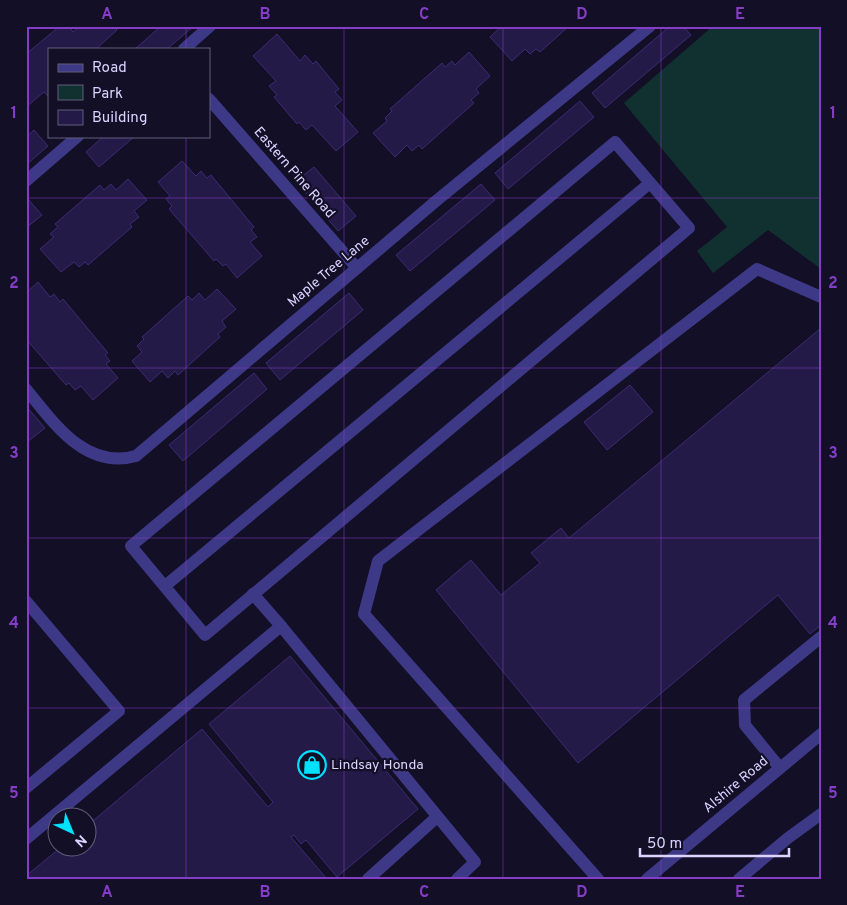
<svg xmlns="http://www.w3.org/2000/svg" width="847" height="905" font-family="Overpass,sans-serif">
<rect width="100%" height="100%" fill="#130f26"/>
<path fill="#113130" d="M 713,26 L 821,26 L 821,269 L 768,230 L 713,273 L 697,251 L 727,227 L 624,103 Z"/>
<g fill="#241a48" stroke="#3b2c74">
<path d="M 60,26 L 69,26 L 73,32 L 80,26 L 113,26 L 117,30 L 96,49 L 49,49 L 49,97 L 44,92 L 26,107 L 26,54 Z"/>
<path d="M 161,26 L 194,26 L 167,49 L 135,49 Z"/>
<path d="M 502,26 L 569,26 L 540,52 L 536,49 L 530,54 L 525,49 L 512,61 L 490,37 Z"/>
<path d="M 670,26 L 683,26 L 691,35 L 605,108 L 592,93 Z"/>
<path d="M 277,34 L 300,61 L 305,55 L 313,64 L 316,61 L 339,89 L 335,92 L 342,100 L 335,106 L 358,132 L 336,151 L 312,125 L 306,130 L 299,122 L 297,124 L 274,97 L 277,95 L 269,86 L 276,81 L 253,56 Z"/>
<path d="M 469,52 L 490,76 L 476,89 L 479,93 L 471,100 L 474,103 L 422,149 L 419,145 L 412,151 L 407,145 L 395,157 L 373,133 L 387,121 L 385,118 L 392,111 L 390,109 L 442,63 L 445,67 L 452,61 L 455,65 Z"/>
<path d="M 580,101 L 594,117 L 508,189 L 495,173 Z"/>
<path d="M 34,130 L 48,146 L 26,165 L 26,137 Z"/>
<path d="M 104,136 L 135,136 L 99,167 L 86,152 Z"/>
<path d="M 182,161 L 196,176 L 201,171 L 207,178 L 211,175 L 254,227 L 251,230 L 257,237 L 250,242 L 262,256 L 237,278 L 226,264 L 223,266 L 216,259 L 214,261 L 169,209 L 172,206 L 166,199 L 170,196 L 158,182 Z"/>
<path d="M 314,167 L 356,216 L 338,231 L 296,181 Z"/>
<path d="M 128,179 L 147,200 L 134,211 L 139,217 L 130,224 L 132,227 L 88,265 L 85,262 L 79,267 L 74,262 L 61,272 L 40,249 L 54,237 L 50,234 L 58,227 L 55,224 L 100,185 L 104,190 L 111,184 L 116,190 Z"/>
<path d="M 481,184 L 495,200 L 410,271 L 396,255 Z"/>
<path d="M 28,199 L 42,215 L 26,228 L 26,201 Z"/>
<path d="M 38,282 L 50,297 L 54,294 L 60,302 L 63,299 L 108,353 L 105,355 L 110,361 L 106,364 L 118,378 L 93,400 L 81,386 L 75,390 L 69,383 L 66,385 L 26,339 L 26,293 Z"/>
<path d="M 217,289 L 236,309 L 222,321 L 226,327 L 218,334 L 220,337 L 178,375 L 175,371 L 168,378 L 162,371 L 150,382 L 132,361 L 142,352 L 137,346 L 144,339 L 142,337 L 188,296 L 192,300 L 199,293 L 205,300 Z"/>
<path d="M 349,293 L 363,310 L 280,380 L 266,363 Z"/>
<path d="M 821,328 L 821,625 L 810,634 L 778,595 L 578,763 L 436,590 L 471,560 L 501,595 L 540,563 L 531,553 L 561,528 L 569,538 Z"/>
<path d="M 254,373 L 267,389 L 183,461 L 169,445 Z"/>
<path d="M 630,385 L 653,412 L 607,450 L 584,422 Z"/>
<path d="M 26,406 L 45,428 L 27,442 L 26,441 Z"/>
<path d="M 290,656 L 418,809 L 337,877 L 306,840 L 301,844 L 294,835 L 291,837 L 327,879 L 26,879 L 26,876 L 60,848 L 88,848 L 88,825 L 202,729 L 268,807 L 273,802 L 209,724 Z"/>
</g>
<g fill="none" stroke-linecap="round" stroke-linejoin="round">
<g stroke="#3d3986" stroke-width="12">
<path d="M 184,49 L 210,26"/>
<path d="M 209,99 L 357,268"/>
<path d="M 615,142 L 689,228 L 205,635 L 131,546 Z"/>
<path d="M 26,181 L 78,136"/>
<path d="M 26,389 C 54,423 85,470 136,456 L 436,201 L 650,26"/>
<path d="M 165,586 L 650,183"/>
<path d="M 253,594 L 281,626"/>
<path d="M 26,601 L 119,711 L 26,788"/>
<path d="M 780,768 L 745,725 L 744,700 L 821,637"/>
<path d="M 26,839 L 281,626 L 475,862 L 457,879"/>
<path d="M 368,879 L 437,817"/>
<path d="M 598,879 L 364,614 L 378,561 L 757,269 L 821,297"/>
<path d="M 647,879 L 821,734"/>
<path d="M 739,879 L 788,838 L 821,814"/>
</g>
</g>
<path fill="none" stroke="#843dc5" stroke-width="1" stroke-opacity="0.55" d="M 186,26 L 186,49M 344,26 L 344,879M 503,26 L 503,879M 661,26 L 661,879M 186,136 L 186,879M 26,198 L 821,198M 26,368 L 821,368M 26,538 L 821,538M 26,708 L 821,708"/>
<defs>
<symbol id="shop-ring" viewBox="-11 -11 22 22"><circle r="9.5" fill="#130f26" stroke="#00e1ff" stroke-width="1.5"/><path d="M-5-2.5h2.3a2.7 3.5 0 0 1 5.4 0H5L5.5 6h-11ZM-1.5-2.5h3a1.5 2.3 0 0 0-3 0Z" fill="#00e1ff"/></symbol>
</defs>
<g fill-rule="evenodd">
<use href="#shop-ring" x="296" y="749" width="32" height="32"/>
</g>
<g text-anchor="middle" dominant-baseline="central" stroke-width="4.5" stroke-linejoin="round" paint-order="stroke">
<g font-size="14" fill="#dad4ff" stroke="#130f26">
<text transform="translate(294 173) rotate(49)">Eastern Pine Road</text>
<text transform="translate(329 272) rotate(-40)">Maple Tree Lane</text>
<text transform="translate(736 785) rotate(-40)">Alshire Road</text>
</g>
<g font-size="14" fill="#dad4ff" stroke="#130f26" text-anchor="start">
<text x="331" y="765">Lindsay Honda</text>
</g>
</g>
<rect width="847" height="905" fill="none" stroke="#130f26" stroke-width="55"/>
<rect x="48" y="48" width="162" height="90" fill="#130f26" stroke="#635e7d"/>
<rect x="58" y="64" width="25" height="8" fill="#3d3986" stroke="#635e7d"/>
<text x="92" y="72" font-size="15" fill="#dad4ff">Road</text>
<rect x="58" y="85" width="25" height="15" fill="#113130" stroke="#635e7d"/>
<text x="92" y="98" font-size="15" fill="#dad4ff">Park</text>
<rect x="58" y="110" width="25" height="15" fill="#241a48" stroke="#635e7d"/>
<text x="92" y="122" font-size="15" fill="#dad4ff">Building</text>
<g transform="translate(72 832) rotate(136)"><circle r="24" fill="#130f26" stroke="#635e7d"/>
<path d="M0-4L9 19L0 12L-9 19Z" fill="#00e1ff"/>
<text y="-8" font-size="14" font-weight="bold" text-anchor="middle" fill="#dad4ff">N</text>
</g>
<path d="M640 848v8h149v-8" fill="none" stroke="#dad4ff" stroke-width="2.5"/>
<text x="647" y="848" font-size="15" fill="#dad4ff" stroke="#130f26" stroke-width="4" paint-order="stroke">50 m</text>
<rect x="28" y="28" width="792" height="850" fill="none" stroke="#843dc5" stroke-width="2"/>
<g font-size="16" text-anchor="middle" font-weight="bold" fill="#843dc5">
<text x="107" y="19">A</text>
<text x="265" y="19">B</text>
<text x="424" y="19">C</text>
<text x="582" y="19">D</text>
<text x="740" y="19">E</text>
<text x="14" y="118">1</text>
<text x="833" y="118">1</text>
<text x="14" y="288">2</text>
<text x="833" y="288">2</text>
<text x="14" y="458">3</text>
<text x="833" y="458">3</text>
<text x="14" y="628">4</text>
<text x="833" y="628">4</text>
<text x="14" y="798">5</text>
<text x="833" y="798">5</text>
<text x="107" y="897">A</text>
<text x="265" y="897">B</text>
<text x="424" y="897">C</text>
<text x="582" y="897">D</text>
<text x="740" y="897">E</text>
</g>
</svg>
